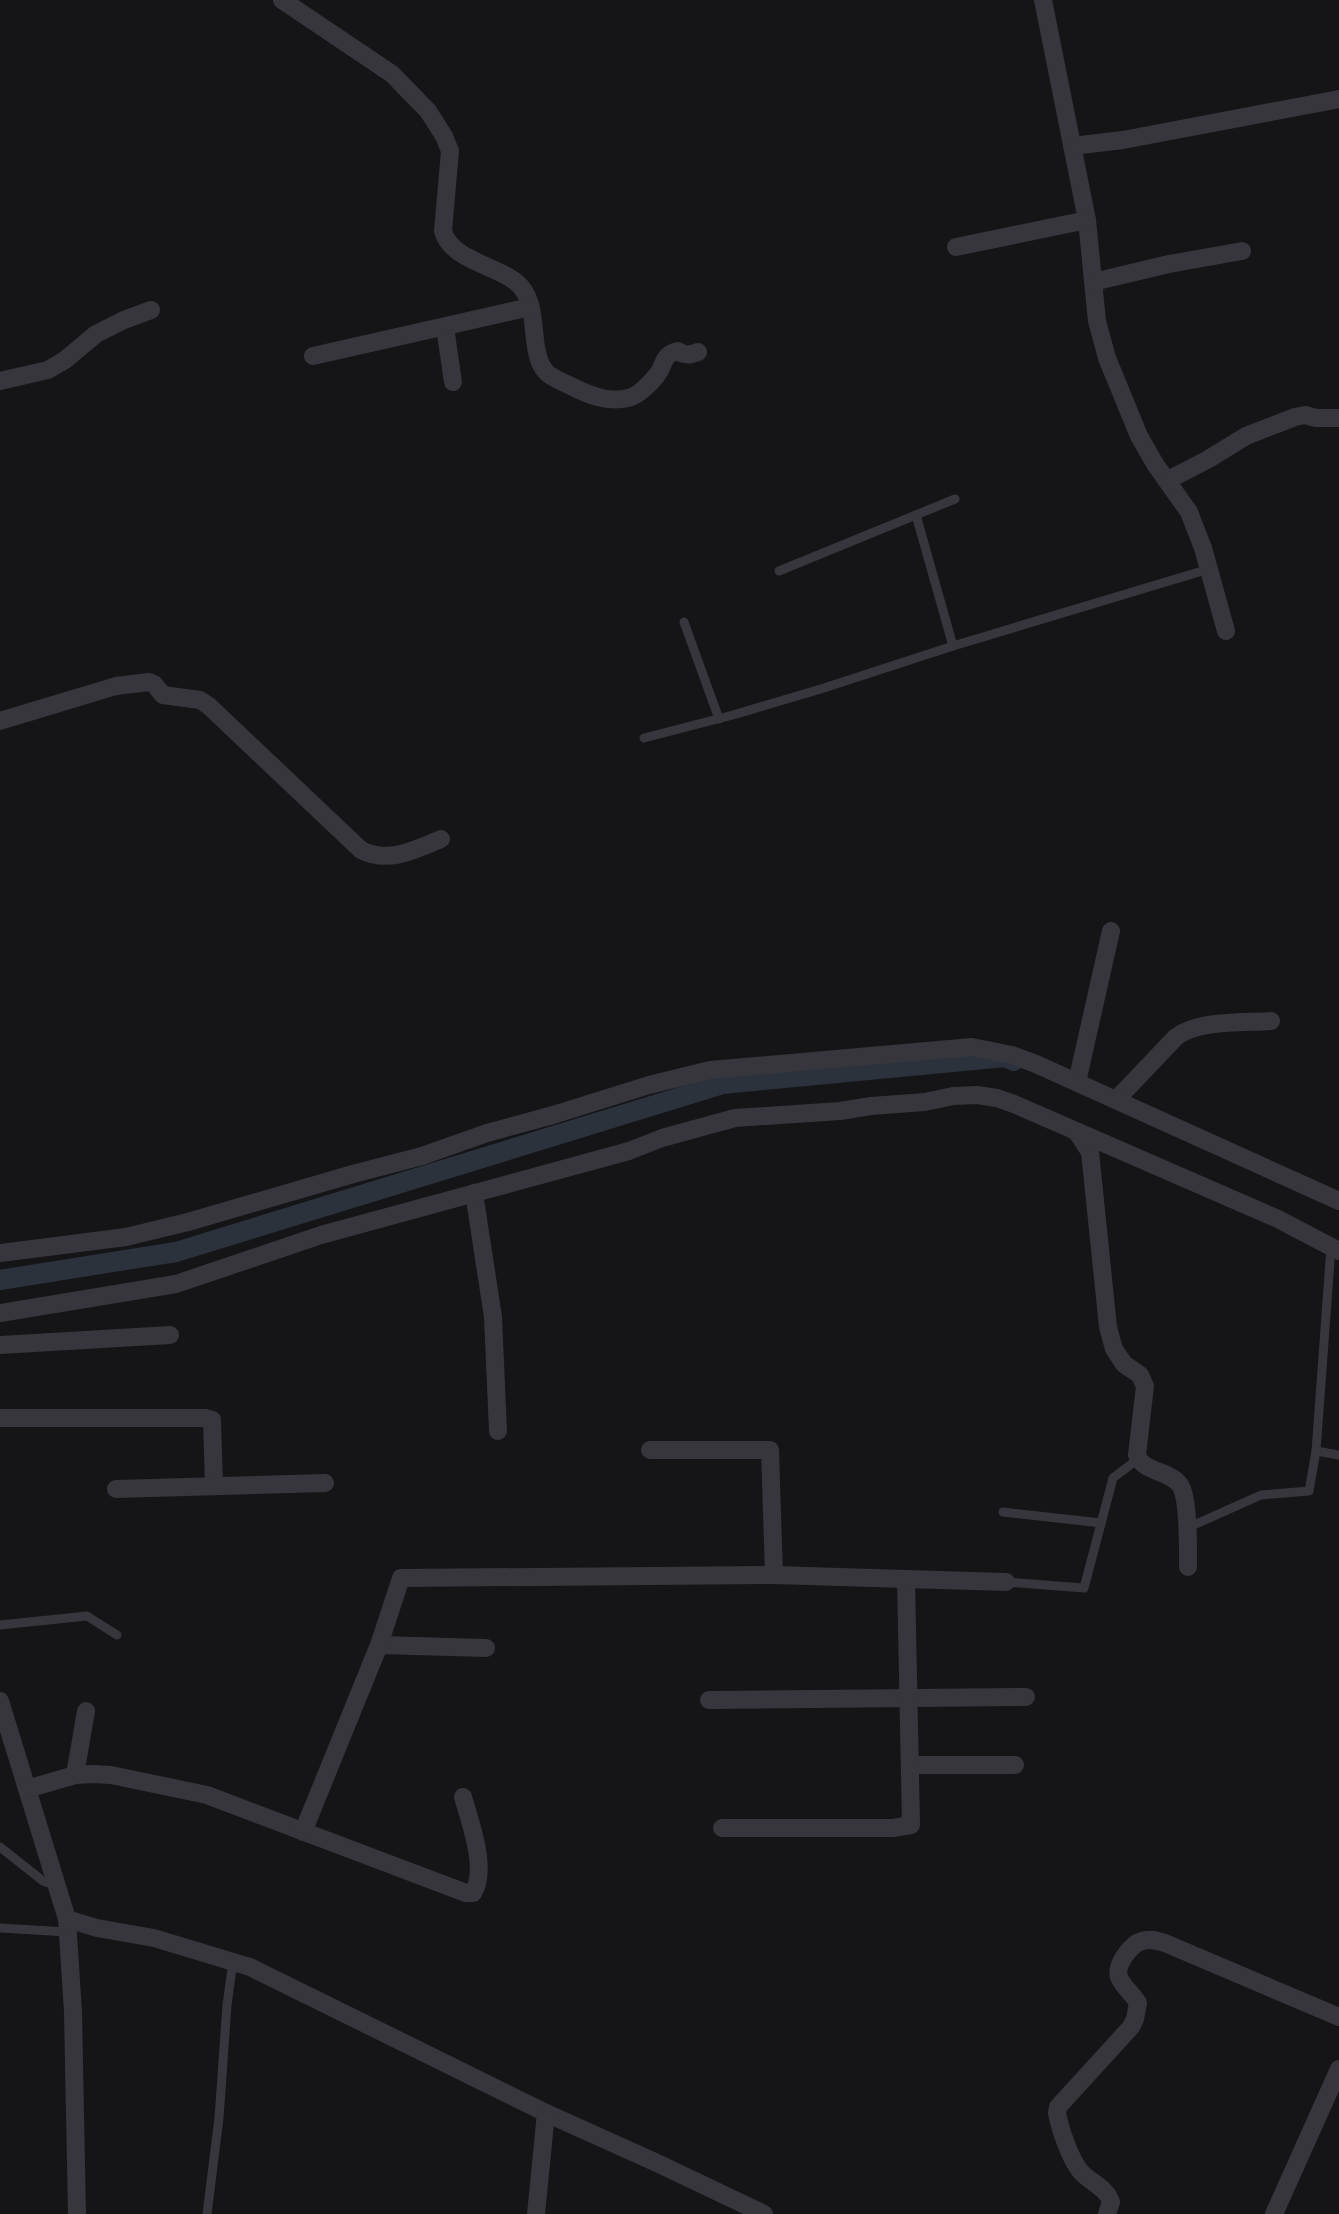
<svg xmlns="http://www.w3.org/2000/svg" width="1339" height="2214" font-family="'Roboto Condensed',sans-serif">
<rect width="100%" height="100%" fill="#151517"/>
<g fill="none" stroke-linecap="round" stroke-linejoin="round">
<path stroke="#2b323b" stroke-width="20" d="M 0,1280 L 176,1252 L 723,1084 L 1005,1057 L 1014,1061"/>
<g stroke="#36363c" stroke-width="9">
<path d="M 916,515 L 953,646"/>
<path d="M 779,571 L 955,499"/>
<path d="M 684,622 L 719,719"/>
<path d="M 644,738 L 733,715 L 824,688 L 953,646 L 1209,569"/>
<path d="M 1316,1451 L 1339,1455"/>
<path d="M 1003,1512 L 1101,1523"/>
<path d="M 1187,1528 L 1261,1495 L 1309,1491 L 1316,1451 L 1331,1247"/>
<path d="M 1006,1582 L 1084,1588 L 1113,1478 L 1138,1459"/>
<path d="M 0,1625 L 87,1616 L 117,1635"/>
<path d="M 0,1847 L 43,1881 L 57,1886"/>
<path d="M 0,1928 L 67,1932"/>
<path d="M 207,2214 L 219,2118 L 227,2005 L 233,1961"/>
</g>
<g stroke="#36363c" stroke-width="18">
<path d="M 282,0 L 392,74 L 428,111 L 444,136 L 450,151 L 443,231 C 451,260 495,265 516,282 C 543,303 526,352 547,373 C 555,380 568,384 577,389 C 594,397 609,402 628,398 C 638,396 651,383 657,375 C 665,365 662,354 678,351 C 685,356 690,355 698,352"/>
<path d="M 1043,0 L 1087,220 L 1097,321 L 1107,358 L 1139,436 L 1155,464 L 1189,512 L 1203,548 L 1226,631"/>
<path d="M 1072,146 L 1123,140 L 1339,99"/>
<path d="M 956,247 L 1087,220"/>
<path d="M 1093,282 L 1169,264 L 1242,251"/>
<path d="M 445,327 L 453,382"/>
<path d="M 313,356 L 530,307"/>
<path d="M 0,381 L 48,370 L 65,360 L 96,334 L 124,320 L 151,310"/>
<path d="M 1168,480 L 1207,460 L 1246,436 L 1295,417 L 1305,415 L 1316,418 L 1339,418"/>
<path d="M 0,721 L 116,686 L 149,682 L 154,684 L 163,695 L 200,700 L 209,706 L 361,850 C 388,864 415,850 441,839"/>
<path d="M 1077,1082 L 1111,931"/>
<path d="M 1116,1100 L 1176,1037 C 1198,1020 1242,1023 1271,1021"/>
<path d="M 1077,1132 L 1090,1152 L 1108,1327 L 1114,1349 L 1124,1364 L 1140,1375 L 1145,1386 L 1137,1455 C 1143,1473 1170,1470 1180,1485 C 1189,1498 1188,1550 1188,1567"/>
<path d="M 474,1193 L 493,1317 L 498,1431"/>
<path d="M 0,1253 L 126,1237 L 188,1222 L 353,1174 L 422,1156 L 487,1133 L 553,1115 L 649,1085 L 710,1070 L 972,1047 L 1012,1055 L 1036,1064 L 1339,1201"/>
<path d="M 0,1313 L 176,1284 L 321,1235 L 629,1151 L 662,1138 L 735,1118 L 840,1111 L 871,1106 L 925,1102 L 953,1096 L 977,1095 L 997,1098 L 1014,1104 L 1278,1219 L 1339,1251"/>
<path d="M 0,1345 L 170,1335"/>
<path d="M 0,1418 L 205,1418 L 212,1420 L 214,1486"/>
<path d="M 650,1450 L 770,1450 L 774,1575"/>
<path d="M 116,1489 L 325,1483"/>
<path d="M 379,1645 L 486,1648"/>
<path d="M 709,1700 L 1026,1697"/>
<path d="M 0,1701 L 67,1919 L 73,2012 L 77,2214"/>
<path d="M 910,1765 L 1015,1765"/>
<path d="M 75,1775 L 86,1711"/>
<path d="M 27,1789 L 75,1775 L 93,1774 L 111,1775 L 207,1795 L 466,1893 L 473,1893 C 488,1869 470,1822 463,1797"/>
<path d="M 722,1828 L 893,1828 L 911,1825 L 906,1579"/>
<path d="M 303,1832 L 379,1645 L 401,1578 L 774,1575 L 1006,1582"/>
<path d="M 67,1919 L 97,1928 L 154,1938 L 250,1967 L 546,2113 L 657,2163 L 764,2214"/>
<path d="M 536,2214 L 546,2113"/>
<path d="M 1107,2214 L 1111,2202 C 1106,2187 1091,2183 1081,2172 C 1070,2159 1060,2129 1057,2113 L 1058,2107 L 1131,2027 L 1135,2019 L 1138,2003 C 1133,1994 1123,1987 1119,1977 C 1115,1965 1131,1944 1142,1941 C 1150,1938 1158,1941 1165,1943 L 1339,2017"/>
<path d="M 1274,2214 L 1339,2069"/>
</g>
</g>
</svg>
